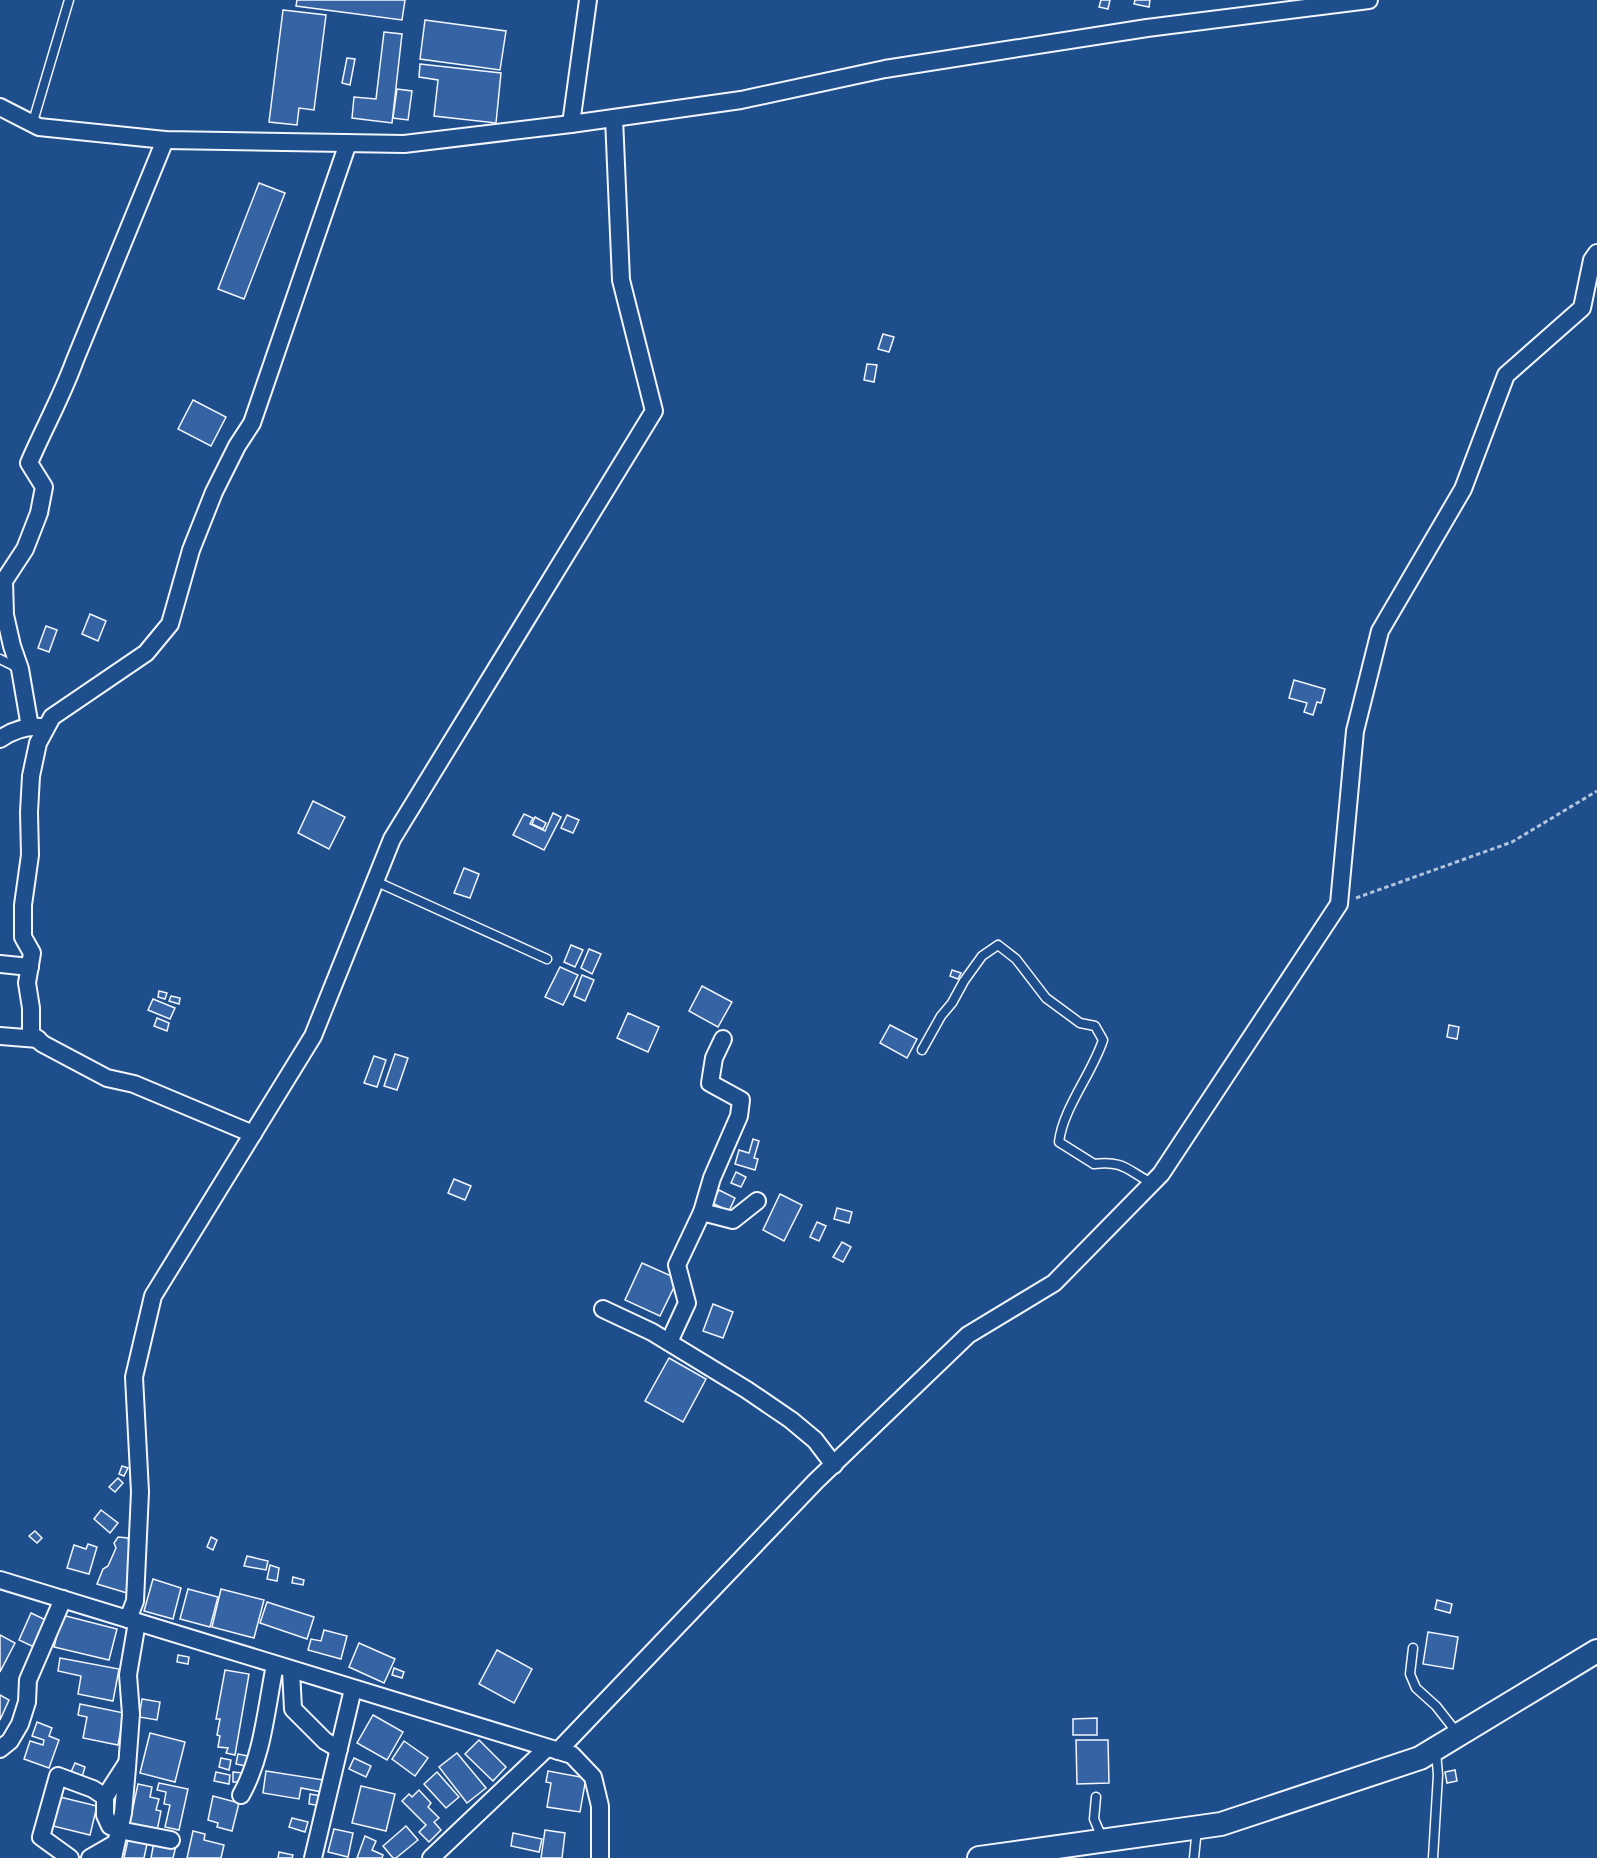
<svg xmlns="http://www.w3.org/2000/svg" width="1597" height="1858" font-family="'Open Sans',sans-serif">
<rect width="100%" height="100%" fill="#1f4e8c"/>
<g fill="#3563a3" stroke="#f2f6ff" stroke-width="1.5">
<path d="M 297,0 L 405,0 L 402,20 L 296,6 Z"/>
<path d="M 1101,0 L 1110,0 L 1108,9 L 1099,7 Z"/>
<path d="M 1135,0 L 1150,0 L 1149,7 L 1134,4 Z"/>
<path d="M 283,10 L 326,15 L 314,110 L 299,108 L 297,125 L 269,122 Z"/>
<path d="M 425,20 L 506,31 L 500,70 L 420,59 Z"/>
<path d="M 384,32 L 402,34 L 392,123 L 352,118 L 354,97 L 376,99 Z"/>
<path d="M 347,58 L 355,59 L 350,85 L 342,83 Z"/>
<path d="M 420,64 L 501,73 L 496,123 L 434,116 L 438,80 L 419,77 Z"/>
<path d="M 397,89 L 412,91 L 408,120 L 393,118 Z"/>
<path d="M 259,183 L 285,193 L 244,299 L 218,289 Z"/>
<path d="M 883,334 L 894,337 L 889,352 L 878,349 Z"/>
<path d="M 867,364 L 877,365 L 874,382 L 864,380 Z"/>
<path d="M 193,400 L 226,417 L 211,446 L 178,429 Z"/>
<path d="M 90,614 L 106,621 L 98,641 L 82,634 Z"/>
<path d="M 46,626 L 57,630 L 49,652 L 38,648 Z"/>
<path d="M 1294,680 L 1325,689 L 1321,703 L 1317,702 L 1313,715 L 1304,712 L 1307,703 L 1289,698 Z"/>
<path d="M 313,801 L 345,817 L 329,849 L 298,833 Z"/>
<path d="M 553,813 L 561,817 L 544,850 L 513,835 L 524,814 L 533,818 L 530,824 L 545,831 Z"/>
<path d="M 567,815 L 579,820 L 573,833 L 561,828 Z"/>
<path d="M 535,817 L 546,823 L 543,829 L 532,824 Z"/>
<path d="M 464,868 L 479,874 L 470,898 L 454,893 Z"/>
<path d="M 571,945 L 583,950 L 575,967 L 564,962 Z"/>
<path d="M 589,949 L 601,954 L 592,974 L 581,968 Z"/>
<path d="M 560,967 L 578,975 L 563,1005 L 545,997 Z"/>
<path d="M 952,970 L 961,973 L 958,979 L 950,976 Z"/>
<path d="M 582,975 L 594,980 L 585,1001 L 574,996 Z"/>
<path d="M 702,986 L 732,1002 L 718,1027 L 689,1011 Z"/>
<path d="M 159,991 L 167,993 L 165,999 L 158,997 Z"/>
<path d="M 171,996 L 180,998 L 179,1004 L 169,1001 Z"/>
<path d="M 153,999 L 175,1008 L 170,1019 L 148,1010 Z"/>
<path d="M 628,1013 L 659,1027 L 648,1052 L 617,1038 Z"/>
<path d="M 157,1018 L 169,1023 L 167,1031 L 154,1026 Z"/>
<path d="M 890,1025 L 917,1039 L 907,1058 L 880,1043 Z"/>
<path d="M 1449,1025 L 1459,1027 L 1457,1039 L 1447,1037 Z"/>
<path d="M 395,1054 L 408,1058 L 397,1090 L 384,1086 Z"/>
<path d="M 374,1056 L 386,1060 L 377,1087 L 364,1083 Z"/>
<path d="M 753,1139 L 759,1141 L 754,1158 L 758,1159 L 755,1170 L 735,1164 L 739,1150 L 749,1153 Z"/>
<path d="M 736,1172 L 746,1177 L 741,1187 L 731,1183 Z"/>
<path d="M 454,1179 L 471,1186 L 465,1200 L 448,1193 Z"/>
<path d="M 719,1190 L 735,1198 L 729,1211 L 712,1203 Z"/>
<path d="M 780,1194 L 802,1205 L 784,1241 L 763,1230 Z"/>
<path d="M 837,1208 L 852,1212 L 849,1223 L 834,1219 Z"/>
<path d="M 817,1222 L 826,1226 L 819,1241 L 810,1237 Z"/>
<path d="M 842,1242 L 851,1247 L 843,1262 L 833,1257 Z"/>
<path d="M 642,1263 L 678,1279 L 660,1316 L 625,1300 Z"/>
<path d="M 713,1304 L 733,1312 L 723,1338 L 703,1331 Z"/>
<path d="M 669,1358 L 706,1379 L 683,1422 L 645,1401 Z"/>
<path d="M 122,1466 L 128,1468 L 124,1476 L 119,1474 Z"/>
<path d="M 118,1478 L 123,1483 L 115,1492 L 109,1487 Z"/>
<path d="M 101,1510 L 118,1523 L 110,1533 L 94,1519 Z"/>
<path d="M 35,1531 L 42,1538 L 37,1543 L 29,1536 Z"/>
<path d="M 118,1537 L 128,1538 L 132,1563 L 127,1593 L 97,1584 L 103,1569 L 108,1566 L 116,1548 L 114,1543 Z"/>
<path d="M 211,1537 L 217,1540 L 213,1550 L 207,1547 Z"/>
<path d="M 88,1544 L 97,1547 L 89,1574 L 67,1568 L 74,1545 L 86,1549 Z"/>
<path d="M 247,1556 L 268,1561 L 266,1570 L 244,1566 Z"/>
<path d="M 270,1565 L 279,1568 L 277,1581 L 267,1579 Z"/>
<path d="M 293,1577 L 304,1580 L 303,1585 L 292,1583 Z"/>
<path d="M 153,1579 L 181,1588 L 173,1619 L 144,1611 Z"/>
<path d="M 188,1589 L 218,1597 L 210,1627 L 180,1619 Z"/>
<path d="M 221,1589 L 264,1600 L 254,1638 L 212,1627 Z"/>
<path d="M 1437,1600 L 1452,1604 L 1450,1613 L 1435,1609 Z"/>
<path d="M 267,1602 L 314,1617 L 307,1639 L 260,1623 Z"/>
<path d="M 31,1613 L 46,1620 L 34,1647 L 19,1640 Z"/>
<path d="M 62,1615 L 117,1629 L 109,1660 L 54,1647 Z"/>
<path d="M 324,1630 L 347,1636 L 341,1659 L 308,1650 L 311,1639 L 321,1641 Z"/>
<path d="M 1428,1632 L 1458,1637 L 1453,1669 L 1423,1664 Z"/>
<path d="M 0,1635 L 15,1643 L 0,1672 Z"/>
<path d="M 359,1643 L 395,1659 L 384,1683 L 349,1667 Z"/>
<path d="M 497,1650 L 532,1669 L 514,1703 L 479,1684 Z"/>
<path d="M 178,1655 L 189,1657 L 188,1664 L 177,1662 Z"/>
<path d="M 60,1658 L 119,1669 L 113,1701 L 78,1694 L 81,1676 L 58,1671 Z"/>
<path d="M 394,1668 L 404,1672 L 402,1678 L 392,1675 Z"/>
<path d="M 225,1670 L 249,1674 L 235,1755 L 226,1753 L 228,1748 L 218,1747 L 220,1736 L 217,1735 L 220,1719 L 216,1719 Z"/>
<path d="M 0,1695 L 9,1700 L 0,1720 Z"/>
<path d="M 142,1699 L 160,1702 L 157,1720 L 139,1717 Z"/>
<path d="M 80,1704 L 124,1713 L 118,1745 L 83,1738 L 87,1717 L 78,1715 Z"/>
<path d="M 373,1715 L 403,1732 L 387,1760 L 357,1743 Z"/>
<path d="M 1097,1718 L 1097,1735 L 1073,1735 L 1073,1719 Z"/>
<path d="M 37,1722 L 52,1728 L 49,1736 L 59,1740 L 49,1768 L 24,1759 L 30,1741 L 43,1745 L 44,1740 L 32,1736 Z"/>
<path d="M 150,1733 L 185,1742 L 175,1782 L 140,1773 Z"/>
<path d="M 479,1740 L 506,1767 L 493,1781 L 465,1754 Z"/>
<path d="M 1076,1740 L 1108,1740 L 1109,1783 L 1077,1784 Z"/>
<path d="M 404,1741 L 428,1758 L 415,1776 L 392,1759 Z"/>
<path d="M 457,1753 L 486,1788 L 467,1803 L 439,1767 Z"/>
<path d="M 238,1754 L 248,1756 L 246,1766 L 236,1764 Z"/>
<path d="M 221,1758 L 231,1760 L 229,1770 L 219,1767 Z"/>
<path d="M 354,1758 L 371,1766 L 366,1777 L 349,1769 Z"/>
<path d="M 75,1763 L 85,1767 L 82,1777 L 71,1772 Z"/>
<path d="M 1455,1770 L 1457,1781 L 1447,1783 L 1445,1772 Z"/>
<path d="M 266,1771 L 324,1780 L 322,1792 L 301,1788 L 299,1799 L 263,1793 Z"/>
<path d="M 548,1771 L 586,1778 L 580,1812 L 547,1807 L 551,1783 L 546,1782 Z"/>
<path d="M 216,1772 L 230,1775 L 229,1784 L 214,1781 Z"/>
<path d="M 233,1772 L 243,1773 L 242,1782 L 233,1782 Z"/>
<path d="M 437,1772 L 459,1797 L 446,1808 L 424,1784 Z"/>
<path d="M 159,1783 L 188,1789 L 179,1830 L 165,1827 L 170,1805 L 164,1804 L 166,1792 L 157,1790 Z"/>
<path d="M 138,1784 L 152,1787 L 150,1797 L 159,1799 L 156,1810 L 161,1811 L 157,1831 L 129,1826 Z"/>
<path d="M 361,1786 L 395,1794 L 386,1831 L 352,1823 Z"/>
<path d="M 419,1790 L 431,1803 L 428,1807 L 439,1818 L 434,1822 L 441,1830 L 429,1842 L 419,1832 L 426,1825 L 402,1801 L 409,1794 L 412,1797 Z"/>
<path d="M 310,1794 L 322,1796 L 321,1806 L 309,1804 Z"/>
<path d="M 213,1796 L 239,1803 L 232,1831 L 217,1827 L 218,1823 L 208,1820 Z"/>
<path d="M 60,1797 L 97,1806 L 90,1835 L 53,1826 Z"/>
<path d="M 292,1818 L 308,1822 L 305,1832 L 289,1827 Z"/>
<path d="M 406,1826 L 418,1840 L 396,1858 L 393,1858 L 383,1846 Z"/>
<path d="M 334,1829 L 353,1833 L 348,1857 L 328,1852 Z"/>
<path d="M 545,1830 L 565,1833 L 562,1858 L 541,1858 Z"/>
<path d="M 193,1831 L 205,1834 L 204,1840 L 224,1845 L 221,1858 L 187,1858 Z"/>
<path d="M 513,1833 L 542,1839 L 539,1852 L 511,1846 Z"/>
<path d="M 365,1836 L 376,1841 L 372,1850 L 383,1855 L 382,1858 L 357,1858 Z"/>
<path d="M 128,1840 L 147,1844 L 144,1858 L 124,1858 Z"/>
<path d="M 154,1842 L 176,1846 L 173,1858 L 151,1858 Z"/>
<path d="M 279,1852 L 293,1855 L 292,1858 L 278,1858 Z"/>
</g>
<g fill="none" stroke-linecap="round" stroke-linejoin="round">
<defs>
<g id="lane">
<path d="M 32,125 L 69,0"/>
<path d="M 0,659 L 20,669"/>
<path d="M 375,881 L 547,959"/>
<path d="M 922,1050 L 941,1016 L 952,1003 L 964,981 L 982,956 L 998,945 L 1016,959 L 1046,998 L 1080,1023 L 1095,1026 L 1103,1040 C 1092,1074 1063,1108 1059,1142 L 1094,1164 C 1124,1160 1128,1171 1152,1183"/>
<path d="M 1413,1648 L 1410,1674 L 1416,1688 L 1436,1706 L 1458,1734"/>
<path d="M 1096,1797 L 1094,1819 L 1103,1840"/>
<path d="M 1194,1858 L 1197,1828"/>
<path d="M 1433,1858 L 1438,1775 L 1436,1752"/>
</g>
<g id="street">
<path d="M 0,107 L 39,127 L 165,140 L 404,144 L 571,124 L 741,100 L 885,69 L 1147,28 L 1369,0"/>
<path d="M 571,124 L 588,0"/>
<path d="M 30,727 L 20,669 L 12,646 L 5,615 L 4,581 L 25,549 L 39,513 L 44,487 L 29,463 C 44,428 62,396 75,360 L 165,140"/>
<path d="M 0,739 C 12,731 26,726 40,727"/>
<path d="M 0,964 L 30,967"/>
<path d="M 0,1036 L 38,1039"/>
<path d="M 253,1134 L 134,1084 L 107,1078 L 43,1044 L 31,1034 L 31,1008 L 27,983 L 32,953 L 23,937 L 23,905 L 30,855 L 29,812 L 31,776 L 38,743 L 52,717 L 146,653 L 170,624 L 191,550 L 214,492 L 237,446 L 252,423 L 348,143"/>
<path d="M 702,1212 L 712,1178 L 739,1116 L 741,1100 L 710,1083 L 714,1058 L 723,1039"/>
<path d="M 603,1309 L 652,1332 L 747,1390 L 791,1420 L 815,1440 L 834,1465"/>
<path d="M 669,1342 L 687,1303 L 677,1265 L 702,1212 L 733,1220 L 757,1201"/>
<path d="M 0,1580 L 572,1755 L 593,1777 L 600,1806 L 600,1858"/>
<path d="M 128,1619 L 135,1601 L 140,1492 L 134,1377 L 153,1296 L 313,1036 L 392,839 L 654,411 L 621,280 L 614,118"/>
<path d="M 291,1670 L 293,1709 L 325,1741 L 339,1749"/>
<path d="M 0,1749 L 10,1741 L 20,1724 L 27,1702 L 28,1680 L 63,1599"/>
<path d="M 558,1751 L 816,1481 L 968,1335 L 1054,1283 L 1161,1174 L 1339,904 L 1355,731 L 1380,631 L 1463,489 L 1506,375 L 1582,308 L 1592,260 L 1597,253"/>
<path d="M 241,1795 C 263,1756 266,1709 275,1665"/>
<path d="M 105,1797 L 127,1763"/>
<path d="M 70,1858 L 41,1837 L 58,1776 L 93,1789 L 105,1797 L 105,1815 L 110,1826 L 119,1830 L 171,1840"/>
<path d="M 90,1858 L 116,1843"/>
<path d="M 113,1858 L 123,1813 L 127,1768 L 131,1714 L 128,1675 L 137,1622"/>
<path d="M 313,1858 L 353,1689"/>
<path d="M 431,1858 L 547,1748"/>
</g>
<path id="secondary" d="M 979,1858 L 1221,1824 L 1420,1758 L 1597,1651"/>
</defs>
<use href="#lane" stroke="#f2f6ff" stroke-width="11"/>
<use href="#street" stroke="#f2f6ff" stroke-width="20"/>
<use href="#secondary" stroke="#f2f6ff" stroke-width="26"/>
<path stroke="#b3c4dc" stroke-width="3" stroke-dasharray="4.5 3" stroke-linecap="butt" d="M 1356,898 L 1512,842 L 1597,791"/>
<use href="#lane" stroke="#1f4e8c" stroke-width="8"/>
<use href="#street" stroke="#1f4e8c" stroke-width="16"/>
<use href="#secondary" stroke="#1f4e8c" stroke-width="22"/>
</g>
</svg>
